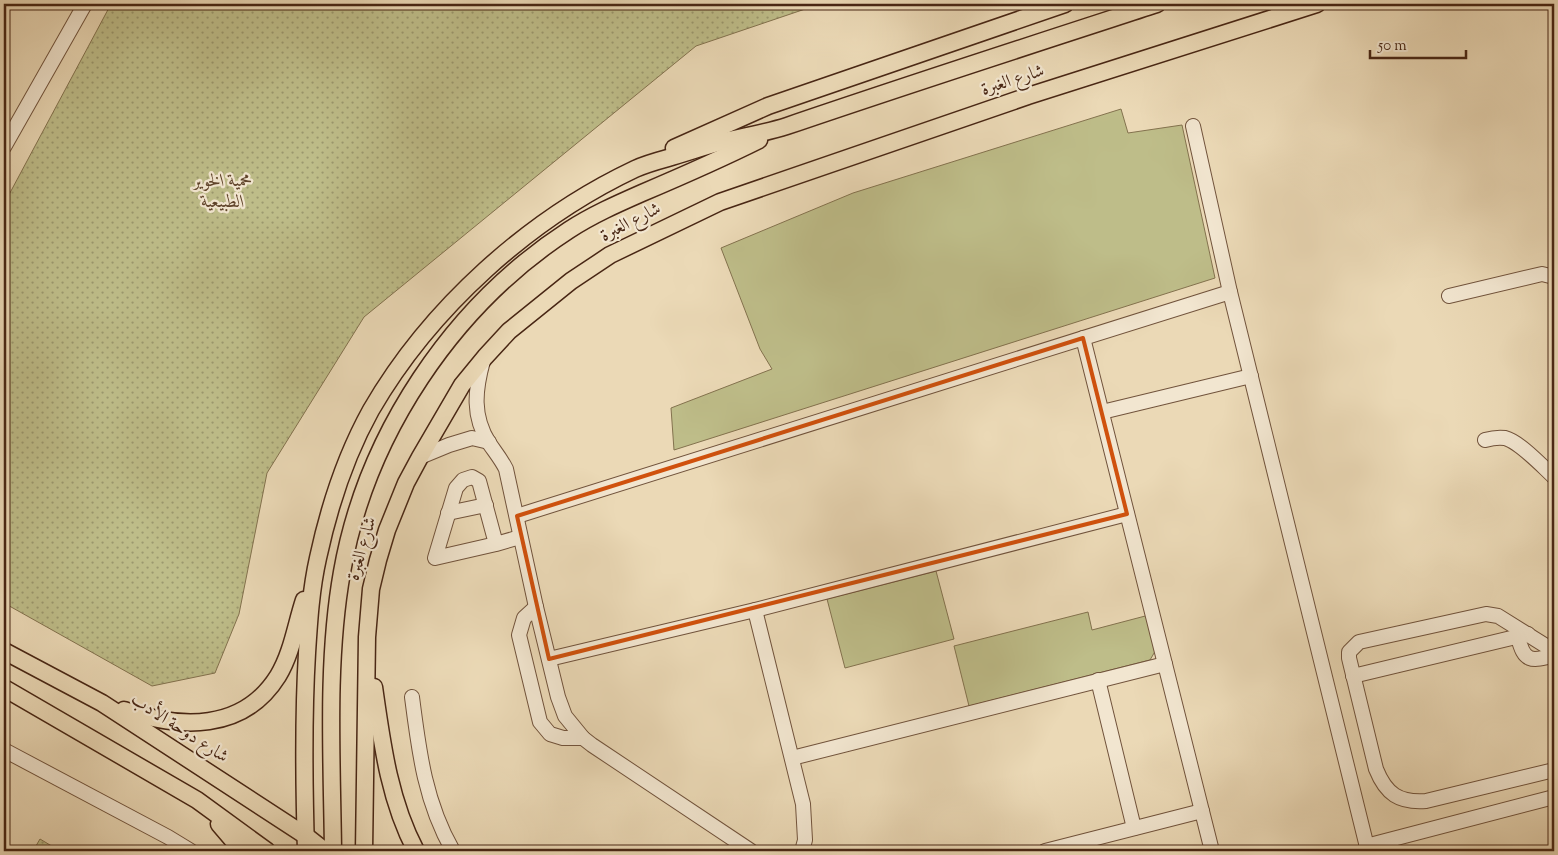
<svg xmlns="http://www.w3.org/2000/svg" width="1558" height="855" font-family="'Sorts Mill Goudy',Amiri,serif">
<defs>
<pattern id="park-dots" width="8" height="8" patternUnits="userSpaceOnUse" patternTransform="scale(1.25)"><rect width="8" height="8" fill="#bebd89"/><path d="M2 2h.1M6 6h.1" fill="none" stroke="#9c996f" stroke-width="1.8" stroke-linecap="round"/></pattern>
</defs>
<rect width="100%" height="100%" fill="#ebd9b6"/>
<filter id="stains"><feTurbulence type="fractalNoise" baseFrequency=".004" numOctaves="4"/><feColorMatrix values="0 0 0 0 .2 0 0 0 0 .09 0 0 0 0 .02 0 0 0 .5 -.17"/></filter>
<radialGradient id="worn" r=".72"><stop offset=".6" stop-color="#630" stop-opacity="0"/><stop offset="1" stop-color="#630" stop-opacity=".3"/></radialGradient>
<g fill="#bebd89" stroke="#83724e">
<path d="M 1121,109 L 1128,133 L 1182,125 L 1215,278 L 674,450 L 671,408 L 772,369 L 760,349 L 721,248 L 853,193 Z"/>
<path d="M 936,571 L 954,639 L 845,668 L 827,599 Z"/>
<path d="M 1088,612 L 1092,630 L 1149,615 L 1157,648 L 1150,660 L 969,706 L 954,646 Z"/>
</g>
<g fill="url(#park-dots)" stroke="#83724e">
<path d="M 111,4 L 820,4 L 696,46 L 364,317 L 267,473 L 239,614 L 215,673 L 152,686 L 4,603 L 4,204 Z"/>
<path d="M 40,839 L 60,851 L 33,851 Z"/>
</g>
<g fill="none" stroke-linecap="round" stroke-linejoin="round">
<defs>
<g id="minor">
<path d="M 1193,126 L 1230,292 L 1368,851"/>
<path d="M 4,147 L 85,4"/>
<path d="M 1449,296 L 1542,274 L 1554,277"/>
<path d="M 1083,338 L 1212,851"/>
<path d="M 483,361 C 475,390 472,416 489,443 C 495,452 501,459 506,469 L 536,607 L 558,697 L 565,716 L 583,738 L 592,745 L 751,851"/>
<path d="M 1102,412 L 1251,376"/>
<path d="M 1485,440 C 1492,438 1498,437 1505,438 C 1520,442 1542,466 1554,477"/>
<path d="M 420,457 L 449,445 L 472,438 L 489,442"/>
<path d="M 448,513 L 486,505"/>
<path d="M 517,516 L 1230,292"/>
<path d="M 496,544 L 435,558 L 456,488 L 463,480 L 472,477 L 479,481 L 496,544 L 520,537"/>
<path d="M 536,607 L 524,618 L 519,635 L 540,722 L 550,734 L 563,738 L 583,738"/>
<path d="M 755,610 L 803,804 L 805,840 L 802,851"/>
<path d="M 1518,637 C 1524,662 1531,662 1554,655"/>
<path d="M 1554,651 L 1498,616 L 1486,614 L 1359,642 L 1349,652 L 1349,658 L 1376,769 C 1386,794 1399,803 1426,801 L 1554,770"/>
<path d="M 549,659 L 755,610 L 1127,514"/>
<path d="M 1353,676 L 1528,634"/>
<path d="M 1098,680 L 1134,828"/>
<path d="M 412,697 C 419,752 425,802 453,851"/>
<path d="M 4,750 L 168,837 L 191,851"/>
<path d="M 792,758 L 1165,664"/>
<path d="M 1366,846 L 1554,797"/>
<path d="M 1045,851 L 1202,811"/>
</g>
<g id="major">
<path d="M 674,148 L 768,106 L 1065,4"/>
<path d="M 4,651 L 102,703 L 306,836 L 325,851"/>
<path d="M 374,687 C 382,743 389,800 416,851"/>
<path d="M 4,688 L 197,800 L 267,851"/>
<path d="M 124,710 C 180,729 243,732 278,676 C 292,653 296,624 304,600"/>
<path d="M 219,824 L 242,851"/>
<path d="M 306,851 C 304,785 303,719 307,653 C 309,621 311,589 318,558 C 329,507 346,455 371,410 C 430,308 529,219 635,169 C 646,164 657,161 668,158 C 685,153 703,147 720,142 C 742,137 765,133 787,126 C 910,84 1034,44 1157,4"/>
<path d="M 333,851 C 332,760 326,662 342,572 C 366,435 452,306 569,230 C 592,215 617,204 642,193 C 682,176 721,159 759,140"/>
<path d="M 364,851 L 367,637 L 371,589 L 378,560 L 387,530 L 406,483 L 420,457 L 462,385 L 485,357 L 509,331 L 571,281 L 610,255 L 720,202 L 1028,96 L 1317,4"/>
</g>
</defs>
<use href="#minor" stroke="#71533c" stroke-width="16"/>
<use href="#major" stroke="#482614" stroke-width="19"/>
<use href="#minor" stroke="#f2e6d0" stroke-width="14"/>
<use href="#major" stroke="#ebd9b6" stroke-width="16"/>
</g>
<path fill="none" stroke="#d0510d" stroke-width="4" stroke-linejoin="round" d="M 1083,338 L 1127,514 L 549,659 L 517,516 Z"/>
<g text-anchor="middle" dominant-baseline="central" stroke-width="4.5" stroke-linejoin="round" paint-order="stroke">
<g font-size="18" fill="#482614" stroke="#f2e6d0">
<text transform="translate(1013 81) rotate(-18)">شارع الغبرة</text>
<text transform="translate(631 223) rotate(-27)">شارع الغبرة</text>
<text transform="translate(363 549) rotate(-74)">شارع الغبرة</text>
<text transform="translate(179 729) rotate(33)">شارع دوحة الأدب</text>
</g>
<g font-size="18" font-style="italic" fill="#60442b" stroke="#f2e6d0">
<text x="223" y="182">محمية الخوير<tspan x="223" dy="21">الطبيعية</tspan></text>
</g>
</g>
<rect width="1558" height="855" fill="none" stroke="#ebd9b6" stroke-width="20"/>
<rect x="5" y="5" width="1548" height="845" fill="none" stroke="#482614" stroke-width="2.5"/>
<rect x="10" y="10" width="1538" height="835" fill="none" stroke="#482614"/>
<path d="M1370 50v8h96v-8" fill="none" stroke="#482614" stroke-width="2.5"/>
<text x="1378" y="50" font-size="15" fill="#482614" stroke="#f2e6d0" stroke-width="4" paint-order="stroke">50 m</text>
<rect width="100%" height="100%" filter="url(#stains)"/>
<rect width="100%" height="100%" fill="url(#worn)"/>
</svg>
